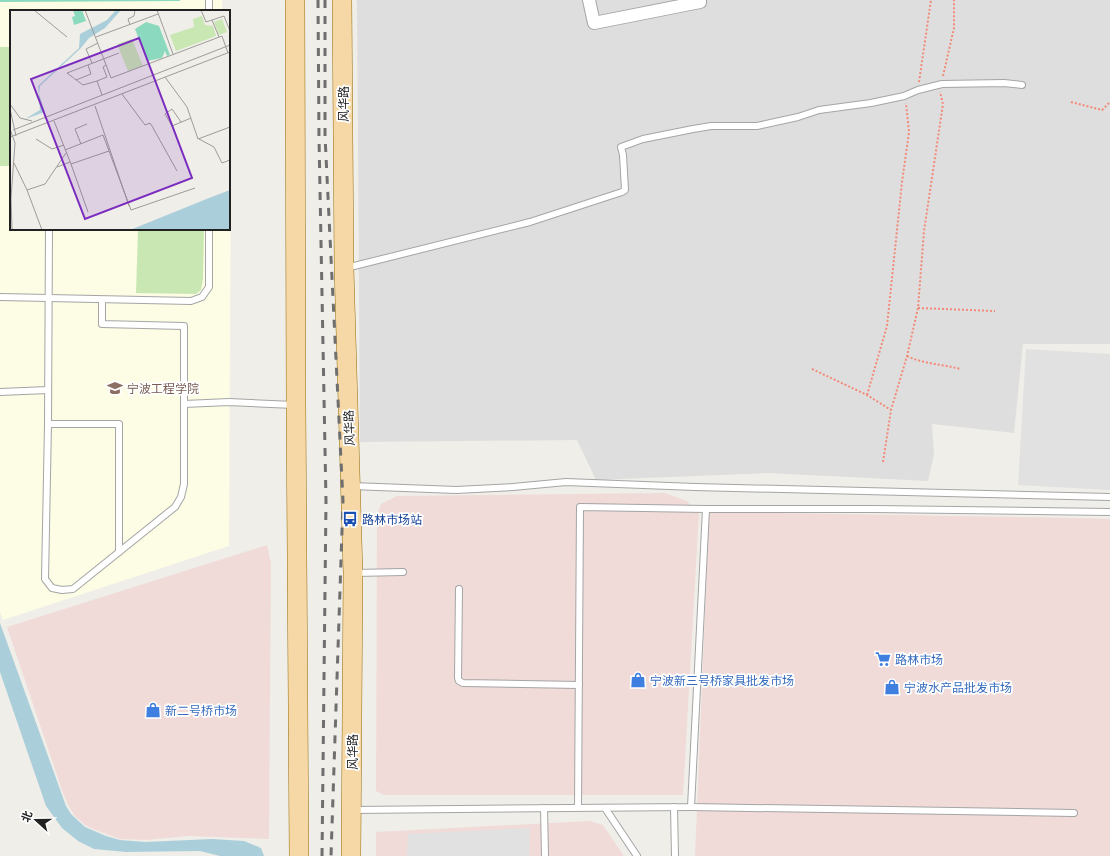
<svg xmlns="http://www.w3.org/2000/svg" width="1110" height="856" font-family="Manrope,'Noto Sans SC',sans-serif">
<rect width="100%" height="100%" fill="#f0eee8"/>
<path fill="#dfdede" d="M 357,0 L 1110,0 L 1110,344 L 1023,344 L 1014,433 L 932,424 L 934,455 L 928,481 L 768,473 L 596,480 L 577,440 L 360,442 Z"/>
<g fill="#f0dbd9">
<path d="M 665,493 L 687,501 L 695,511 L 699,513 L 683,795 L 384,795 L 376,791 L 377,515 L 381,504 L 397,496 Z"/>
<path d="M 709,512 L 1079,518 L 1110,519 L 1110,856 L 695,856 Z"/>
<path d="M 267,545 L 271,563 L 269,839 L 189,836 L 146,840 L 120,839 L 93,829 L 85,825 L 75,816 L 68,805 L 63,793 L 7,627 Z"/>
<path d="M 590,821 L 603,825 L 624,856 L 376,856 L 376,832 Z"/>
</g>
<path fill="#fcfde4" d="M 0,0 L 222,0 L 222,11 L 11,11 L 11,229 L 229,229 L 229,140 L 231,140 L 229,546 L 3,620 L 0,612 Z"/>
<g fill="#c9e7b2">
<rect x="0" y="47" width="11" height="119"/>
<path d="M 138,229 L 204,229 L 203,279 L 201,290 L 196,294 L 136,293 Z"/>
</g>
<path fill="#8bdabf" d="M 0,0 L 180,0 L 180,1 L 0,2 Z"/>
<g fill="#e1e1e1">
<path d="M 1026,349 L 1110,354 L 1110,490 L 1018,485 Z"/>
<path d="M 530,828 L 529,856 L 407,856 L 408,834 Z"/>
</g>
<path fill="#abcedb" d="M 0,623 L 66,806 L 71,814 L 85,827 L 106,836 L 120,840 L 145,842 L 212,839 L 244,841 L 261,848 L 264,856 L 220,856 L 200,851 L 126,852 L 94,849 L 78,841 L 62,828 L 46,806 L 0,672 Z"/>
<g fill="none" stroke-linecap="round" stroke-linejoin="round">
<defs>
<g id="service">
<path d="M 209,0 L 209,11"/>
<path d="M 49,229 L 48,424 L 45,579 L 52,588 L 62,590 L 73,589 L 175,507 L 181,497 L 184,484 L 184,404"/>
<path d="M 346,268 L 530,222 L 622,192 L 625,190 L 623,155 L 621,147 L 643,139 L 693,129 L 711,126 L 757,126 L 798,117 L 819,110 L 871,103 L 904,96 L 918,90 L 942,84 L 1004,83 L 1022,85"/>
<path d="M 0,297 L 191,301 L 202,297 L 209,287 L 209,229"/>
<path d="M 102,300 L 102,324 L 184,326 L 184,404 L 229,402 L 294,405"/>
<path d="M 0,392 L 48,390"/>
<path d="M 48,424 L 119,424 L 119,552"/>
<path d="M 352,486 L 456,490 L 513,487 L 566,482 L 695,487 L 1110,497"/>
<path d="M 706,509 L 874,509 L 1110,512"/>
<path d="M 355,573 L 403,572"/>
<path d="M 459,589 L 458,678 L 459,681 L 463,683 L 579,685"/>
<path d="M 674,807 L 675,856"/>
<path d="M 691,807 L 1074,813"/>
<path d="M 544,808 L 545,856"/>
<path d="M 605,808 L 637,856"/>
<path d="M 353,810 L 691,807 L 706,509 L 580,507 L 578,807"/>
</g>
<path id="minor" d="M 589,0 L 594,23 L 700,2 L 700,0"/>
<g id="primary">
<path d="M 295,0 L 296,405 L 299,856"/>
<path d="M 342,0 L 344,268 L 353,573 L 351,856"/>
</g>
</defs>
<use href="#service" stroke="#a5a5a5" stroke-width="8"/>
<use href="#minor" stroke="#a5a5a5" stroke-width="14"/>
<use href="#primary" stroke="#946c0a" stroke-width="20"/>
<g stroke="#f28a78" stroke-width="2" stroke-dasharray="2 2" stroke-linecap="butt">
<path d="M 943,76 L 954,28 L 954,0"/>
<path d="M 919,82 L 931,0"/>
<path d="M 1071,102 L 1102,110 L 1110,102"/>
<path d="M 918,308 L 995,311"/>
<path d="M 907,356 C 923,364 942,364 960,369"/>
<path d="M 812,369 L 867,395 L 891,410"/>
<path d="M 867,395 L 887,326 L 902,182 L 909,132 L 906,103"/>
<path d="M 883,462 L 891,410 L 907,356 L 918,308 L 924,231 L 943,104 L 940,92"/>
</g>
<use href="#service" stroke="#fff" stroke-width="6"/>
<use href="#minor" stroke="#fff" stroke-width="12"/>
<use href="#primary" stroke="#f6d8a7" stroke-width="19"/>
<g stroke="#6f6f6f" stroke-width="3" stroke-dasharray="8 8" stroke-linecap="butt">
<path d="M 318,0 L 319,138 L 326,501 L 322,856"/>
<path d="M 325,0 L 325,136 L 343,501 L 331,856"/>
</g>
</g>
<defs>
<symbol id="university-bare" viewBox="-9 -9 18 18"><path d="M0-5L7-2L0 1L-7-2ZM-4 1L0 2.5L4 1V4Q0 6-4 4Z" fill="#8d6e63" stroke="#fff" stroke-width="2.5" paint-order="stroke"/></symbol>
<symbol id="bus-bare" viewBox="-9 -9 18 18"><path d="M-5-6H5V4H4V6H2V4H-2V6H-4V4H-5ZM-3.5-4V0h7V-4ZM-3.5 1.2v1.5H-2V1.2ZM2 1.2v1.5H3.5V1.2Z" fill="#1a4fb4" stroke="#fff" stroke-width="2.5" paint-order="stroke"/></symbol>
<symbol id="supermarket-bare" viewBox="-9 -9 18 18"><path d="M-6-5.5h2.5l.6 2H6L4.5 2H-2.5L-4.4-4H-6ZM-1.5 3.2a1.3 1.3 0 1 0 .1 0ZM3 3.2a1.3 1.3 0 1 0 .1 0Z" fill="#3f7fe0" stroke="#fff" stroke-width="2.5" paint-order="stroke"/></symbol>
<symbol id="shop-bare" viewBox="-9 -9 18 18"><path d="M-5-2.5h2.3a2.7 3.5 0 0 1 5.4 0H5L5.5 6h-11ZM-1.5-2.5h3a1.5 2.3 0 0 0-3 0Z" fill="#3f7fe0" stroke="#fff" stroke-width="2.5" paint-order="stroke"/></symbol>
</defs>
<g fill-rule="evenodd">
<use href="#university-bare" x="104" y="377" width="22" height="22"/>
<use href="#bus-bare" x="339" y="508" width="22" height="22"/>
<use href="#supermarket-bare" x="872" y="648" width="22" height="22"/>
<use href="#shop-bare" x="627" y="669" width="22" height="22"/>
<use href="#shop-bare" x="881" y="676" width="22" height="22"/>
<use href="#shop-bare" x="142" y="699" width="22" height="22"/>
</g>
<g text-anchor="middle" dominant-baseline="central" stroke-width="3.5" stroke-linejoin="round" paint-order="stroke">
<g font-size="12" fill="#212121" stroke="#fff">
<text transform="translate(343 104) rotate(-90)">风华路</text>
<text transform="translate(349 428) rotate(-92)">风华路</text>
<text transform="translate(352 752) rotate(-90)">风华路</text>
</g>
<g font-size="12" fill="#785e54" stroke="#fff" text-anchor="start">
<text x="127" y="388">宁波工程学院</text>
</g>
<g font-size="12" fill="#164399" stroke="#fff" text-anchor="start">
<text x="362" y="519">路林市场站</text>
</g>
<g font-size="12" fill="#366cbe" stroke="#fff" text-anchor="start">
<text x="895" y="659">路林市场</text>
<text x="650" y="680">宁波新三号桥家具批发市场</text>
<text x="904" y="687">宁波水产品批发市场</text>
<text x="165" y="710">新二号桥市场</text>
</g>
</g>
<g transform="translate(10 10)">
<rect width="220" height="220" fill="#f0eee8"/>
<path d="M 192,6 L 195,15 L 203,16 L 206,26 L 166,41 L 160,25 L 184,17 L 183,9 ZM 212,9 L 217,22 L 209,25 L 204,12 ZM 122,29 L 133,56 L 118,61 L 107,34 Z" fill="#c9e7b2"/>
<path d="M 63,0 L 72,0 L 76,11 L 64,15 L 62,7 L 65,6 ZM 136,12 L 149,16 L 160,45 L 157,46 L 155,41 L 152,48 L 137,51 L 125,19 Z" fill="#8bdabf"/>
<path d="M 106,0 L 111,0 L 95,18 L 79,28 L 71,38 L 30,76 L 29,84 L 35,102 L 15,109 L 30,100 L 28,76 L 69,38 L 70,24 L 97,10 ZM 220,180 L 220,220 L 120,220 L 199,188 Z" fill="#abcedb"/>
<path fill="none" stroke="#9d9c98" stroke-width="1" d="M 24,0 L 57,27M 75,0 L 101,68 L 212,26 L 218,43M 147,0 L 163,44M 191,0 L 196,12 L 202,10M 120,15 L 118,9 L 124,6 L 125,0M 86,27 L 148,4M 209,27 L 202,10 L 214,6 L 220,21M 82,53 L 76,39 L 88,33M 155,67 L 177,97 L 188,129 L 220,117M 66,70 L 81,64 L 78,55M 87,71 L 73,75 L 57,63 L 109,43M 112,84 L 135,115 L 140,113 L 142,116 L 167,161M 92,85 L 87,71 L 97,67 L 93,57 L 96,55M 0,94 L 10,108 L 22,111M 85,96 L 119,196M 0,99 L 6,126M 44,111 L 61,154 L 99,141 L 93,125 L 55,140M 171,112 L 162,99 L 155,104 L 162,116 L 181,108M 0,119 L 5,133 L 1,188 L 2,220M 3,120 L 220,35M 0,127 L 220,42M 26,129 L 42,139 L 54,135M 189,129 L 204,137 L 212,153 L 220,150M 71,134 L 65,119 L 77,114M 99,141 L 121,200 L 185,178M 4,153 L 17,180 L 35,174 L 56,143M 61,154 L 78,202M 47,157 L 60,152M 17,180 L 32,220"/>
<path fill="#7b2cbf" fill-opacity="0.15" stroke="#7b2cbf" stroke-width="2" d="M 129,28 L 182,168 L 75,209 L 21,69 Z"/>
<rect width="220" height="220" fill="none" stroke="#212121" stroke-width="2"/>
</g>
<g transform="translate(36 820) rotate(291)" stroke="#ffffff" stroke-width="3" paint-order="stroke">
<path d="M0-3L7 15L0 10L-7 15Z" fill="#212121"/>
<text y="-6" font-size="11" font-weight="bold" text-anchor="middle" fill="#212121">北</text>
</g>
</svg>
